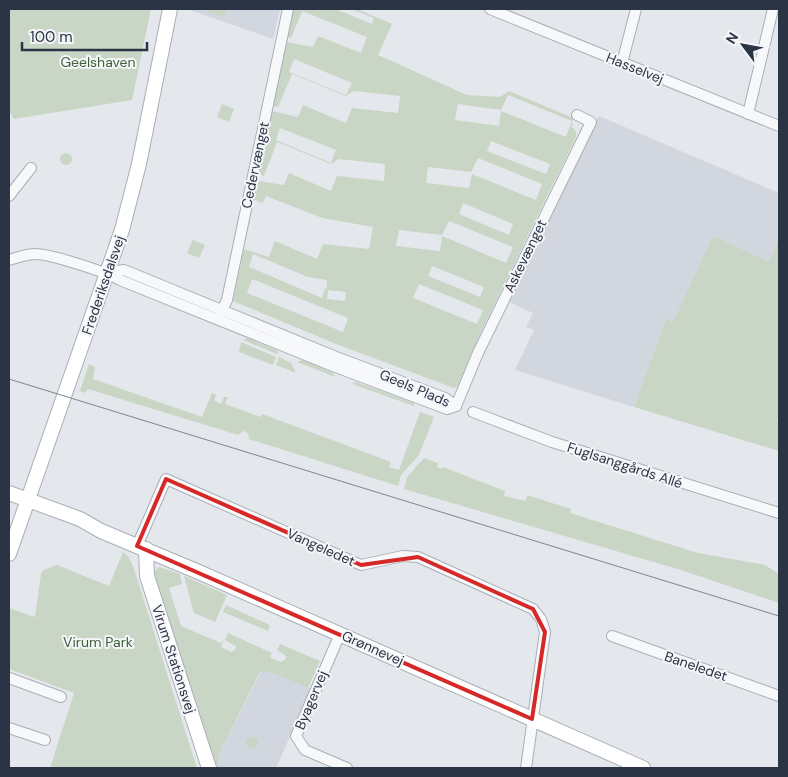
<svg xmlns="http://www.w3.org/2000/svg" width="788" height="777" font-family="'DM Sans',sans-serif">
<rect width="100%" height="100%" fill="#e4e7ec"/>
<g fill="#d2d6de">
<path d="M 187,9 L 280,9 L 273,39 Z"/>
<path d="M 599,116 L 779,193 L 779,238 L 769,262 L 713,237 L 673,321 L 666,319 L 634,407 L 515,370 L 534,330 L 526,327 L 533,313 L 509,302 Z"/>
<path d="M 261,672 L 270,672 L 311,689 L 276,768 L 217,768 L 221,750 Z"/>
</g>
<g fill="#c9d6c5" fill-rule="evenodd">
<path d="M 9,9 L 151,9 L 132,100 L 14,119 L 9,111 Z"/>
<path d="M 202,9 L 226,9 L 224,17 Z"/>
<path d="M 293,9 L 335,9 L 372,24 L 374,18 L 351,9 L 357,9 L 392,24 L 378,55 L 467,95 L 500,97 L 509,91 L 573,118 L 572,127 L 576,132 L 576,137 L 479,336 L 458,386 L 454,388 L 336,344 L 233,301 L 244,249 L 269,257 L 275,241 L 317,259 L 323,244 L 369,249 L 373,227 L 322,218 L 266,196 L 263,203 L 253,199 L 258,181 L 284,185 L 289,173 L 331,191 L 337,176 L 384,181 L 385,164 L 339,159 L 331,164 L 277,142 L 264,176 L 259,174 L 272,111 L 298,117 L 303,105 L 346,123 L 352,108 L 398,113 L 400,96 L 353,91 L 346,96 L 292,74 L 278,107 L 273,106 L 286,42 L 313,47 L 318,36 L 361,53 L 367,37 L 302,11 L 291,38 L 287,37 ZM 294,59 L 352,83 L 346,95 L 289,72 ZM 508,95 L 572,121 L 566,137 L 501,111 L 499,126 L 455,120 L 458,104 L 501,110 ZM 280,128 L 336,150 L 331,163 L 276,140 ZM 491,141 L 550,164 L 546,174 L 487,151 ZM 478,158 L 542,184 L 536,200 L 472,174 L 469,188 L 426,183 L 428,167 L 471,172 ZM 463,203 L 513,224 L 509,235 L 459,214 ZM 449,221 L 513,247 L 506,263 L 442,236 L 440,251 L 396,246 L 399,230 L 442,235 ZM 253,254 L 308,277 L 327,280 L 327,287 L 324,291 L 322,298 L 249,267 ZM 432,266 L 484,287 L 480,297 L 428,276 ZM 252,279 L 348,318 L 343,332 L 247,293 ZM 419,284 L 483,310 L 477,324 L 413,298 ZM 328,290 L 346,292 L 345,301 L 327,299 Z"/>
<path d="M 222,104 L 234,109 L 229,122 L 217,117 Z"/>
<circle cx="66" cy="159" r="6"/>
<path d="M 713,236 L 769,262 L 779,238 L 779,414 L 777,421 L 779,422 L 779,451 L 634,407 L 666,319 L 673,321 Z"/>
<path d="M 193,240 L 205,245 L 199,258 L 187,253 Z"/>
<path d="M 247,338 L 278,351 L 277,354 L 243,340 Z"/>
<path d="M 241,342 L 276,357 L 273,365 L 239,352 Z"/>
<path d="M 279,357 L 291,363 L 296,373 L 276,365 Z"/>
<path d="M 303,360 L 333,373 L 335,377 L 297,362 Z"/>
<path d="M 89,364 L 95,367 L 93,379 L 202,417 L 212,393 L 216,395 L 214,401 L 221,404 L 224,397 L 228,397 L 225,404 L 260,417 L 262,414 L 391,462 L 389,467 L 399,470 L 420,412 L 434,417 L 419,455 L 401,475 L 398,486 L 249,439 L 248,433 L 244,431 L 238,435 L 88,389 L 85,393 L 80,391 Z"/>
<path d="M 356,382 L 414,403 L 414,406 L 352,384 Z"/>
<path d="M 424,458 L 438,463 L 437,467 L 442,469 L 443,467 L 505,491 L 504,496 L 526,501 L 527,495 L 571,509 L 570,513 L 698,553 L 765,565 L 779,574 L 779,603 L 681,570 L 404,489 L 407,477 Z"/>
<path d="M 123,552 L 128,556 L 133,566 L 197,768 L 50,768 L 74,693 L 9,669 L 9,608 L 35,617 L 41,574 L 44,570 L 57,565 L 109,586 Z"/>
<path d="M 159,567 L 180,574 L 182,584 L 169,588 L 181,626 L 221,643 L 224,640 L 221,647 L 231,652 L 236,649 L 236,646 L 225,640 L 228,633 L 272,653 L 270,658 L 281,662 L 286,659 L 286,656 L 277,650 L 280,644 L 320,661 L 308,688 L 270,672 L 260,672 L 221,750 L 217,768 L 154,576 L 154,572 Z"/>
<path d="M 184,576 L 227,595 L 215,622 L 194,613 Z"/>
<path d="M 226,605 L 270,625 L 268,631 L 223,612 Z"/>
<circle cx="252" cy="743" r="6"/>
</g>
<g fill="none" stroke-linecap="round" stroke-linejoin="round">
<defs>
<g id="street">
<path d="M 490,9 L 779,126"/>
<path d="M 622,63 L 636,9"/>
<path d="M 748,114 L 773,9"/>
<path d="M 9,196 L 31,168"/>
<path d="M 9,260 C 17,258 26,254 35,254 C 51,254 106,272 120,280 L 333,366 L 447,409 L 456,406"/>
<path d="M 107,273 L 124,270 L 336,357 L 445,398 L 456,406"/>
<path d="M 220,314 L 227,300 L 288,9"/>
<path d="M 456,406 L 478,353 L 591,122 L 577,115"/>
<path d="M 473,412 L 552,442 L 779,513"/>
<path d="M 137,546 L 166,479 L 361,565 L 403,556 L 418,557 L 533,609 L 541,619 L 545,632 L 526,768"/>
<path d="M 340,634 L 296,736 L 305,750 L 347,768"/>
<path d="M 612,636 L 779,696"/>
<path d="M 9,678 L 61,697"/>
<path d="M 9,728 L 45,740"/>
</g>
<g id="secondary">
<path d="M 9,493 L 80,519 L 101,531 L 201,573 L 643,768"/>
<path d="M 146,549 L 147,576 L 209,768"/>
<path d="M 9,554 L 122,230 L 139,164 L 170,9"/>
</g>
</defs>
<use href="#street" stroke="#a9aeb7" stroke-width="12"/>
<use href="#secondary" stroke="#a9aeb7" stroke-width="16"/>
<use href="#street" stroke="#f7f8fa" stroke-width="10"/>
<use href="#secondary" stroke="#fff" stroke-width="14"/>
<path stroke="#7d8696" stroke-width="1" d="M 9,379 L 779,616"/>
</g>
<path fill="none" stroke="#d62828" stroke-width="4" stroke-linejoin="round" d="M 166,479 L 361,565 L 418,557 L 533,609 L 545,632 L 532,719 L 137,546 Z"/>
<g text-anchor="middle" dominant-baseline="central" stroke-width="4" stroke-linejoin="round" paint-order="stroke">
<g font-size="14" fill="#3f6138" stroke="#f4f6f9">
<text x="98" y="62">Geelshaven</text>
<text x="98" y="642">Virum Park</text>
</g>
<g font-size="14" fill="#2b3445" stroke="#f4f6f9">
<text transform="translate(635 68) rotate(22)">Hasselvej</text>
<text transform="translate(255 165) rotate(-78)">Cedervænget</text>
<text transform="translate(525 256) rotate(-64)">Askevænget</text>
<text transform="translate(103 285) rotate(-71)">Frederiksdalsvej</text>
<text transform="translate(415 388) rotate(23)">Geels Plads</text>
<text transform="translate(625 465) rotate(18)">Fuglsanggårds Allé</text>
<text transform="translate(321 547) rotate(24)">Vangeledet</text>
<text transform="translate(373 648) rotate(24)">Grønnevej</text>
<text transform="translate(174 659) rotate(72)">Virum Stationsvej</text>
<text transform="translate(696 666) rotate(19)">Baneledet</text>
<text transform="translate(311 700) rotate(-67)">Byagervej</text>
</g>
</g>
<rect width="788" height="777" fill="none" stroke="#2b3445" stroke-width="20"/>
<g transform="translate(743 45) rotate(302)" stroke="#f4f6f9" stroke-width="4" paint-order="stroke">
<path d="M0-4L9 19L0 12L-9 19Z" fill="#2b3445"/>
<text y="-8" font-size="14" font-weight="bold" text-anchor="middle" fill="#2b3445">N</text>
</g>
<path d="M22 42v8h125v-8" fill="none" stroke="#2b3445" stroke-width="2.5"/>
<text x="30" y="42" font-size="15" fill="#2b3445" stroke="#f4f6f9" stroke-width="4" paint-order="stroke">100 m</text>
</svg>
